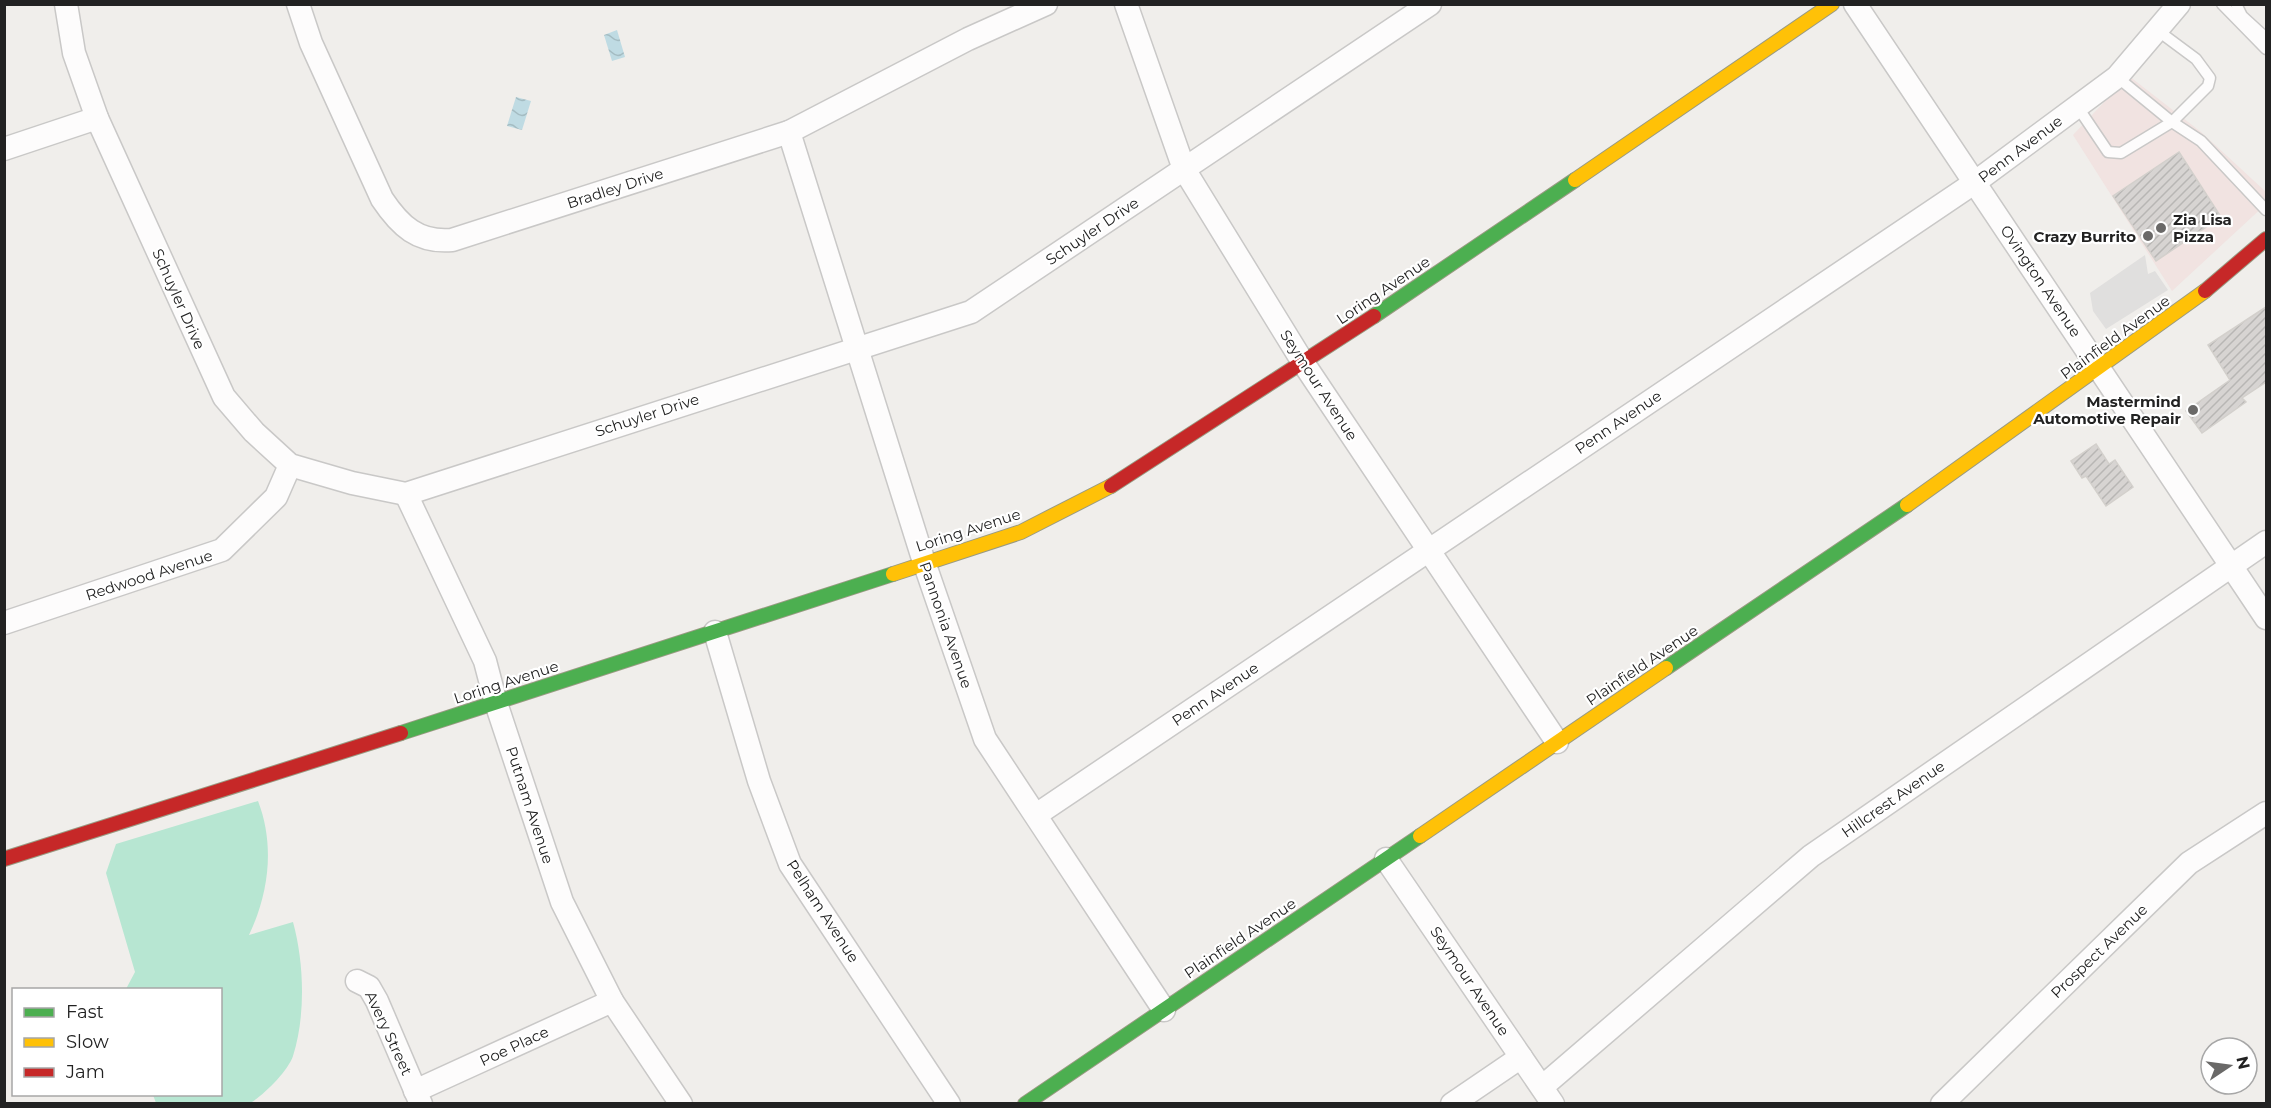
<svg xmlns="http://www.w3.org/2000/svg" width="2271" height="1108" font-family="Montserrat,sans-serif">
<defs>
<pattern id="water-waves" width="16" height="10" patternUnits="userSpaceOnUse" patternTransform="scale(1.5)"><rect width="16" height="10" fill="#bfdbe3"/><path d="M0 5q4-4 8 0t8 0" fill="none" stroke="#a4bcc2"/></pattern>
<pattern id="building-hatch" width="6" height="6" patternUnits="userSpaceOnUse" patternTransform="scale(1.5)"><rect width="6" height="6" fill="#d7d4d2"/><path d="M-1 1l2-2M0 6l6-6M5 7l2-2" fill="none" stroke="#b8b6b4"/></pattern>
</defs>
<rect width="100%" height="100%" fill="#f0eeeb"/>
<path fill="#f1e3e1" d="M 2129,76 L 2201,132 L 2266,192 L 2266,204 L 2172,291 L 2073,135 Z"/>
<path fill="#b7e6d2" d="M 258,801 C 275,845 269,893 249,935 L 293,922 C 304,962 306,1015 293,1056 C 288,1071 263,1096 250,1103 L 156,1103 L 153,1095 L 220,1094 L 220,990 L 126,989 L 135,972 L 106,873 L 116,844 Z"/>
<path fill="#e0dfde" d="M 2145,255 L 2148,274 L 2155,271 L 2168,290 L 2106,329 L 2093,311 L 2090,293 Z"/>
<g fill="url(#water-waves)">
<path d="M 617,30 L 625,57 L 612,61 L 604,35 Z"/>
<path d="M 516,97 L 531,101 L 522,130 L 507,126 Z"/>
</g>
<g fill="url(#building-hatch)" stroke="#d3d0cc" stroke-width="1.5">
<path d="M 2179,152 L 2221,217 L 2156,261 L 2113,196 Z"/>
<path d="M 2266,307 L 2266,382 L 2242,398 L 2246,402 L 2202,433 L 2186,411 L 2230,380 L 2208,345 Z"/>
<path d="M 2096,444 L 2109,464 L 2115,460 L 2133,487 L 2106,506 L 2086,476 L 2082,478 L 2071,461 Z"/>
</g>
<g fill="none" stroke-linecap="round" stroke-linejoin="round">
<defs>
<g id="lane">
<path d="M 2222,4 L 2266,49"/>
<path d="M 2236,4 L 2242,16 L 2266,38"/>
<path d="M 2117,77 L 2172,122 L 2208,86 L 2210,78 L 2196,59 L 2157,30"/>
<path d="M 2077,106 L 2108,152 L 2121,153 L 2172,122 L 2201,141 L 2266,210"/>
</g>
<g id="street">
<path d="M 66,4 L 74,53 L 97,118 L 224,397 L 254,432 L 290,465 L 352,483 L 406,494 L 971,312 L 1430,4"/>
<path d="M 298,4 L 311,43 L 382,199 C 400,226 418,243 452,240 L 789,132 L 968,39 L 1046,4"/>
<path d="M 1126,4 L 1184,169 L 1304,364 L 1557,742"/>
<path d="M 1855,4 L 2266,618"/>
<path d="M 789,132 L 924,562 L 985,739 L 1164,1010"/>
<path d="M 4,149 L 97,118"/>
<path d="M 406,494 L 485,661 L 496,703 L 562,902 L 612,1001 L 681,1104"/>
<path d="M 4,623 L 222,550 L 276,497 L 290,465"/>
<path d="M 715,632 L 759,781 L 790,864 L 949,1104"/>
<path d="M 1036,815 L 1974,183 L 2117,77 L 2179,4"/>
<path d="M 1386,859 L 1553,1104"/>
<path d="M 357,981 L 369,987 L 377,1001 L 421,1104"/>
<path d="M 1542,1087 L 1811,856 L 2266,542"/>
<path d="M 415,1091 L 612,1001"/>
<path d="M 1452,1104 L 1521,1057"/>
<path d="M 1942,1104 L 2189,863 L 2266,813"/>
</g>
<g id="fast">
<path d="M 1374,316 L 1575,180"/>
<path d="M 1666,668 L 1907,505"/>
<path d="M 401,733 L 893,574"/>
<path d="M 1025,1104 L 1420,836"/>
</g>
<g id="slow">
<path d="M 1575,180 L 1832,4"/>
<path d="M 1907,505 L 2205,291"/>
<path d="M 893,574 L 1021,532 L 1111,486"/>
<path d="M 1420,836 L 1666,668"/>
</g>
<g id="jam">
<path d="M 2205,291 L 2266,239"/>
<path d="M 1111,486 L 1374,316"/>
<path d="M 4,859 L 401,733"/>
</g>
</defs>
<use href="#lane" stroke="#c9c8c7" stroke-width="13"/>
<use href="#street" stroke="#c9c8c7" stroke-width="25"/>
<use href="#fast" stroke="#999a82" stroke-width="16"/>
<use href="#slow" stroke="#999a82" stroke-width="16"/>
<use href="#jam" stroke="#999a82" stroke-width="16"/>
<use href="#lane" stroke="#fdfcfc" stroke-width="10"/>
<use href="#street" stroke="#fdfcfc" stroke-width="22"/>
<use href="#fast" stroke="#4caf50" stroke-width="14"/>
<use href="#slow" stroke="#ffc107" stroke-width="14"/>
<use href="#jam" stroke="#c62828" stroke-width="14"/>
</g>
<g fill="#6a6968" stroke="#fff" stroke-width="2">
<circle cx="2161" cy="228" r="6"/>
<circle cx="2148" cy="236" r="6"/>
<circle cx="2193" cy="410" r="6"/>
</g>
<g text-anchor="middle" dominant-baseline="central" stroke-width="4.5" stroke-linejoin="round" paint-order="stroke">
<g font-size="15" fill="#222" stroke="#fff">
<text transform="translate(2020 149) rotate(-37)">Penn Avenue</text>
<text transform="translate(615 188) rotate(-18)">Bradley Drive</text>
<text transform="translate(1092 231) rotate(-34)">Schuyler Drive</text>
<text transform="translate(2041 281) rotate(56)">Ovington Avenue</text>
<text transform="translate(1383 290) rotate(-34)">Loring Avenue</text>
<text transform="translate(179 299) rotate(66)">Schuyler Drive</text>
<text transform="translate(2115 337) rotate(-36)">Plainfield Avenue</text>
<text transform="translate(1319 385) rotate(57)">Seymour Avenue</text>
<text transform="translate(647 415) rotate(-18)">Schuyler Drive</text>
<text transform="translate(1618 422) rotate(-34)">Penn Avenue</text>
<text transform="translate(968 530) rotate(-18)">Loring Avenue</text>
<text transform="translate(149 575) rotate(-18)">Redwood Avenue</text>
<text transform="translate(946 625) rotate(71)">Pannonia Avenue</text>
<text transform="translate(1642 665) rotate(-34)">Plainfield Avenue</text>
<text transform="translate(506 682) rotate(-18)">Loring Avenue</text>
<text transform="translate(1215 694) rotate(-34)">Penn Avenue</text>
<text transform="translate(1893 799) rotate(-35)">Hillcrest Avenue</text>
<text transform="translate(530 805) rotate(72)">Putnam Avenue</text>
<text transform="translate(823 911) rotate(57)">Pelham Avenue</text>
<text transform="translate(1240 938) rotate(-34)">Plainfield Avenue</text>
<text transform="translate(2099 951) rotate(-44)">Prospect Avenue</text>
<text transform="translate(1470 981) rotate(56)">Seymour Avenue</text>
<text transform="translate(389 1033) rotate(65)">Avery Street</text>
<text transform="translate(514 1046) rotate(-25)">Poe Place</text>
</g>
<g font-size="15" font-weight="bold" fill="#222" stroke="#fff" text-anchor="end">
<text x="2173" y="219" text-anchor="start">Zia Lisa<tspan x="2173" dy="17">Pizza</tspan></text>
<text x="2136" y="236">Crazy Burrito</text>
<text x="2181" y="401">Mastermind<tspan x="2181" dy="17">Automotive Repair</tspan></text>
</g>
</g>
<rect width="2271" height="1108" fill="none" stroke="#222222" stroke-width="12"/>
<rect x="12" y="988" width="210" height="108" fill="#ffffff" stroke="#a7a7a7" stroke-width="1.5"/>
<rect x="24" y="1008" width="30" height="9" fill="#4caf50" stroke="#a7a7a7" stroke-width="1.5"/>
<text x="66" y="1018" font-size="18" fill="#222222">Fast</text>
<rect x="24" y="1038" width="30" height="9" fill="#ffc107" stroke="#a7a7a7" stroke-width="1.5"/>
<text x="66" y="1048" font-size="18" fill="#222222">Slow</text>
<rect x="24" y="1068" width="30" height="9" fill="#c62828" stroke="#a7a7a7" stroke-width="1.5"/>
<text x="66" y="1078" font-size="18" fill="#222222">Jam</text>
<g transform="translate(2229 1066) rotate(77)"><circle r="28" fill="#ffffff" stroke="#a7a7a7" stroke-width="1.5"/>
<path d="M0-4.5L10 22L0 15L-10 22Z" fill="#6a6968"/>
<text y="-9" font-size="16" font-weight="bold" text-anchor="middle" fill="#222222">N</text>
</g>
</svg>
